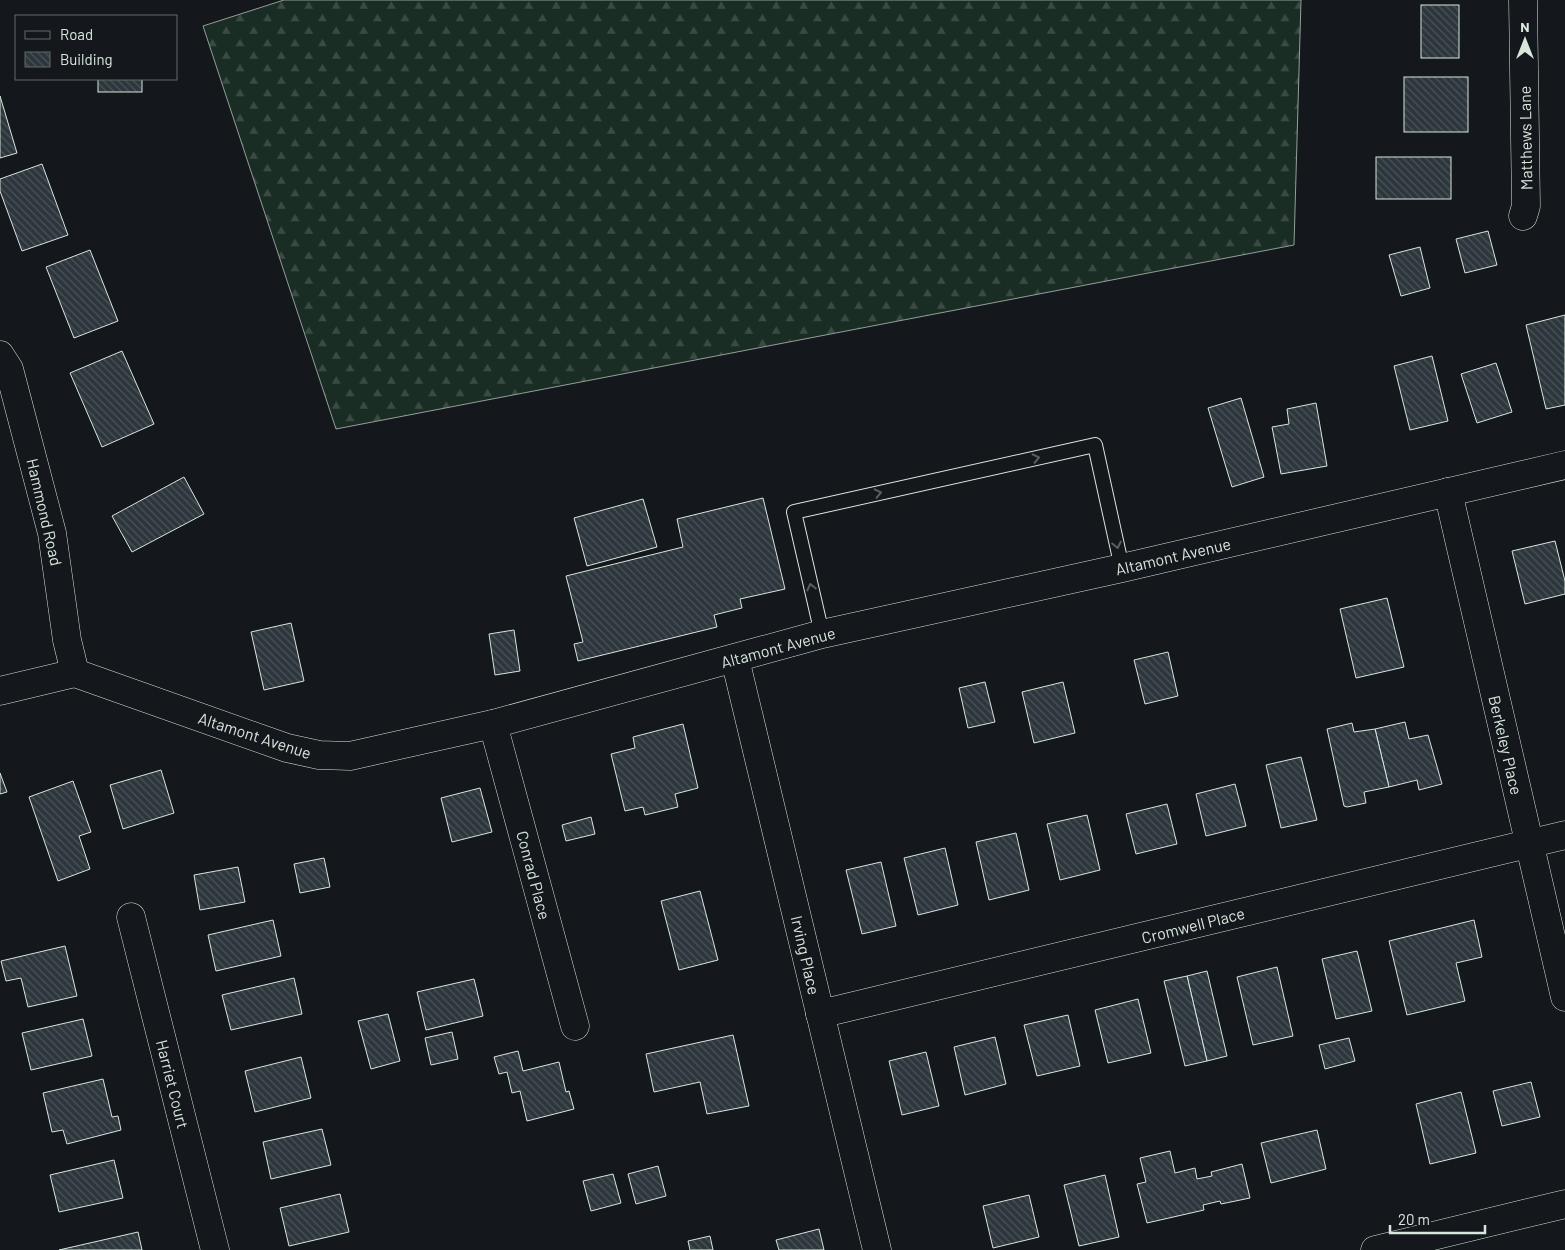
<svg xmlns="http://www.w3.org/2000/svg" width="1565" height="1250" font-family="Barlow,sans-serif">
<defs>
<pattern id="forest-firs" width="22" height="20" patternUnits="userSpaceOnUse" patternTransform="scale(1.25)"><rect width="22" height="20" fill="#1a2d24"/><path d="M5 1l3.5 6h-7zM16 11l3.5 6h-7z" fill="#3b4b43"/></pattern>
<pattern id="building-back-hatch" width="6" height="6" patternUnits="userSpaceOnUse" patternTransform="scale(1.25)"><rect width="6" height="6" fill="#2c363c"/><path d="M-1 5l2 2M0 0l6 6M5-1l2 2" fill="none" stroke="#4a5358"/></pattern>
</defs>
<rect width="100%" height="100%" fill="#14181c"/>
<path fill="url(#forest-firs)" stroke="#939e99" d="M 284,0 L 1301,0 L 1294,245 L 336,429 L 203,26 Z"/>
<g fill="url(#building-back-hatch)" stroke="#d8e6dc">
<rect x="1421" y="5" width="38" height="53"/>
<rect x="1404" y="77" width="64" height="55"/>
<rect x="98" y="79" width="44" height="13"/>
<path d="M 0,96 L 17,153 L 0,158 Z"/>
<rect x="1376" y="157" width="75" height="42"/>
<path d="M 42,164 L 68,235 L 22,251 L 0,191 L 0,179 Z"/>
<path d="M 1488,231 L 1497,265 L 1465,273 L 1456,239 Z"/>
<path d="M 1420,247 L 1430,288 L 1401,296 L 1389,255 Z"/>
<path d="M 90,250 L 118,321 L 74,338 L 46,267 Z"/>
<path d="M 1565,315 L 1565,405 L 1546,409 L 1526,325 Z"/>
<path d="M 122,351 L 154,424 L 102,447 L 70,373 Z"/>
<path d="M 1432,356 L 1448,421 L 1410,430 L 1394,366 Z"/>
<path d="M 1496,363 L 1512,412 L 1477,423 L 1461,374 Z"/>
<path d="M 1241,398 L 1264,477 L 1232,487 L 1208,408 Z"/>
<path d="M 1316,403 L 1327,466 L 1281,474 L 1272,427 L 1289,424 L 1287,409 Z"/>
<path d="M 184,477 L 204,514 L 132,552 L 112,516 Z"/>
<path d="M 763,498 L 785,589 L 740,599 L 742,608 L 714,615 L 717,627 L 578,661 L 574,644 L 583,642 L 566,576 L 683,547 L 677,519 Z"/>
<path d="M 643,499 L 657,547 L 587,566 L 574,518 Z"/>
<path d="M 1555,541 L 1565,581 L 1565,594 L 1525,604 L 1512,551 Z"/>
<path d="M 1387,598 L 1404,667 L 1356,678 L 1340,609 Z"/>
<path d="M 291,623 L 304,681 L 264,690 L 251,632 Z"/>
<path d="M 514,630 L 520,671 L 495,675 L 489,634 Z"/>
<path d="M 1168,652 L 1178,696 L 1145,704 L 1134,660 Z"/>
<path d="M 985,682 L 995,722 L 968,728 L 959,688 Z"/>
<path d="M 1063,682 L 1075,733 L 1034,743 L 1022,692 Z"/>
<path d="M 1405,722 L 1409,739 L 1428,735 L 1442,784 L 1419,790 L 1417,780 L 1389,787 L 1375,729 Z"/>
<path d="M 1352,723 L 1354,732 L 1375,729 L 1389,787 L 1364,792 L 1366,803 L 1347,807 L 1344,806 L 1327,729 Z"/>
<path d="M 683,724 L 698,788 L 675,794 L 678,807 L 645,815 L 643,807 L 625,811 L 611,754 L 635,748 L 633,737 Z"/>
<path d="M 1301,757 L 1317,820 L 1281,828 L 1266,765 Z"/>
<path d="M 161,770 L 174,813 L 123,829 L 110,785 Z"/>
<path d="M 0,773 L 7,792 L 0,794 Z"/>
<path d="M 73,781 L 91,832 L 79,836 L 90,869 L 58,881 L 29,797 Z"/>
<path d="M 1235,784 L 1246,826 L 1206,836 L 1196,794 Z"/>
<path d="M 480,788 L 492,832 L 452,842 L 441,798 Z"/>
<path d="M 1167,804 L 1177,844 L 1136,854 L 1126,814 Z"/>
<path d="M 1087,815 L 1100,870 L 1060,880 L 1047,824 Z"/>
<path d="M 591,817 L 595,834 L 566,841 L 562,825 Z"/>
<path d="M 1016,833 L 1029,890 L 989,900 L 976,842 Z"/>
<path d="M 945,848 L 958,905 L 918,915 L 904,858 Z"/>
<path d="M 324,858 L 330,887 L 300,893 L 294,864 Z"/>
<path d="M 881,862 L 896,926 L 862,934 L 846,870 Z"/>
<path d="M 238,867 L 245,902 L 200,910 L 194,875 Z"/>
<path d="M 700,891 L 718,960 L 679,970 L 661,901 Z"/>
<path d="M 273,920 L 281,956 L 216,971 L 208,935 Z"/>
<path d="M 1474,920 L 1482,957 L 1456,963 L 1465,1001 L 1407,1015 L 1389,941 Z"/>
<path d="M 65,946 L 77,996 L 28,1007 L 21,978 L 6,981 L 1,961 Z"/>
<path d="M 1357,951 L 1372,1011 L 1336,1019 L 1322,959 Z"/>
<path d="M 1277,967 L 1293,1036 L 1253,1045 L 1237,977 Z"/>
<path d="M 1207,971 L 1227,1056 L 1207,1061 L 1187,976 Z"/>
<path d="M 1187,976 L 1207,1061 L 1185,1066 L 1164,981 Z"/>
<path d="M 294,978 L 302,1014 L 231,1030 L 222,995 Z"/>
<path d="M 474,979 L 483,1016 L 426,1030 L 417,992 Z"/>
<path d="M 1138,999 L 1151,1053 L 1108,1063 L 1095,1010 Z"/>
<path d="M 388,1014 L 400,1061 L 371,1069 L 358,1021 Z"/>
<path d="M 1068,1015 L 1080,1066 L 1037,1076 L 1024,1025 Z"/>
<path d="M 83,1019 L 92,1056 L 31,1070 L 22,1033 Z"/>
<path d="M 452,1032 L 458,1059 L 431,1065 L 425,1038 Z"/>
<path d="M 733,1035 L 749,1106 L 707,1114 L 700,1082 L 654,1092 L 646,1054 Z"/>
<path d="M 995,1037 L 1006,1084 L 965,1095 L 954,1047 Z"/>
<path d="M 1349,1038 L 1355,1061 L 1325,1069 L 1319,1045 Z"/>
<path d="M 518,1051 L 523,1071 L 559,1062 L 566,1092 L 569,1091 L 574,1109 L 527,1121 L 520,1091 L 512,1093 L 507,1072 L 499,1074 L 494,1057 Z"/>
<path d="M 926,1052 L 939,1106 L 902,1115 L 889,1061 Z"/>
<path d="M 301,1057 L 311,1098 L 255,1112 L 245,1071 Z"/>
<path d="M 103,1079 L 112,1117 L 118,1116 L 121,1130 L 67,1144 L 63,1130 L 52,1132 L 43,1093 Z"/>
<path d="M 1531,1082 L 1540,1117 L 1502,1126 L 1493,1091 Z"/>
<path d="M 1461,1092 L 1476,1153 L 1430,1164 L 1416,1104 Z"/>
<path d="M 322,1129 L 331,1165 L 271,1179 L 263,1142 Z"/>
<path d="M 1317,1130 L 1326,1169 L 1271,1183 L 1261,1143 Z"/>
<path d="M 1170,1151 L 1175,1173 L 1195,1168 L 1197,1179 L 1212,1176 L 1211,1172 L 1242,1164 L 1250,1198 L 1221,1204 L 1220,1201 L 1203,1205 L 1204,1210 L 1147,1223 L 1137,1184 L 1146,1182 L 1140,1158 Z"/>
<path d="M 114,1160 L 123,1198 L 59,1212 L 50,1175 Z"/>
<path d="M 658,1166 L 666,1196 L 636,1204 L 628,1174 Z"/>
<path d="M 613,1174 L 621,1203 L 591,1211 L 583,1181 Z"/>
<path d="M 1105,1175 L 1119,1237 L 1079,1246 L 1064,1185 Z"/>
<path d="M 340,1194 L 349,1232 L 289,1246 L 280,1208 Z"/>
<path d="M 1029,1195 L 1039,1237 L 993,1248 L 983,1206 Z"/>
<path d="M 819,1229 L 824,1250 L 779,1250 L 776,1240 Z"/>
<path d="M 138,1232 L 142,1250 L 59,1250 Z"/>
<path d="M 710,1236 L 713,1250 L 690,1250 L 688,1241 Z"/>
</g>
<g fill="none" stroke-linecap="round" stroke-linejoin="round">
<defs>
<path id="service" d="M 822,634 L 794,512 L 1095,445 L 1122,568"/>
<g id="minor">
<path d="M 1523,216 L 1526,206 L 1523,0"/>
<path d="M 0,355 L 9,369 L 52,533 L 67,640 L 75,673"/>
<path d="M 1448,492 L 1565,997"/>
<path d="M 735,659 L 877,1250"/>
<path d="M 0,691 L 75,673 L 287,748 L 319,755 L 350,756 L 493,724 L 822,634 L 1122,568 L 1565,465"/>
<path d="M 493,724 L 575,1026"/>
<path d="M 131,917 L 215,1250"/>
<path d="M 820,1014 L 1565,835"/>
<path d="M 1375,1250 L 1565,1204"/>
</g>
</defs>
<use href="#service" stroke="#d8e6dc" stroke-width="16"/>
<use href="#minor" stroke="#d8e6dc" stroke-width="29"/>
<use href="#service" stroke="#14181c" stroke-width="14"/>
<use href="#minor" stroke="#14181c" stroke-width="28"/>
</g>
<defs><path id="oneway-chevron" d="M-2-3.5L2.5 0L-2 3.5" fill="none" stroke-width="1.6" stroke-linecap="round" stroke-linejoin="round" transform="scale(1.25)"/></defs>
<g stroke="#59605f">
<use href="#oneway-chevron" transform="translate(1036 458) rotate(-13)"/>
<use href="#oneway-chevron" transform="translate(878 493) rotate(-13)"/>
<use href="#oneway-chevron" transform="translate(1117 545) rotate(78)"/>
<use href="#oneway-chevron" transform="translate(811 587) rotate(-103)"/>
</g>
<g text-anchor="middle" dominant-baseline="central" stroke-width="4" stroke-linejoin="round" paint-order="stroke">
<g font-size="16" fill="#d8e6dc" stroke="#14181c">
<text transform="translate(1525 138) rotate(-91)">Matthews Lane</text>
<text transform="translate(45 512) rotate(77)">Hammond Road</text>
<text transform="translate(1173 556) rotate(-13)">Altamont Avenue</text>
<text transform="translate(778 647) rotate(-15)">Altamont Avenue</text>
<text transform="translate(255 735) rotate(18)">Altamont Avenue</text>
<text transform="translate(1506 745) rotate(77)">Berkeley Place</text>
<text transform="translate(534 875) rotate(75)">Conrad Place</text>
<text transform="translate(1193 925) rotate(-14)">Cromwell Place</text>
<text transform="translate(806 955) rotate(77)">Irving Place</text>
<text transform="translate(173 1084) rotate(76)">Harriet Court</text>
</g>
</g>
<rect x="15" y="15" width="162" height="65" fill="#14181c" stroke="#626a69"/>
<rect x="25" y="31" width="25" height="8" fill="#14181c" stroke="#626a69"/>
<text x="60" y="40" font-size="15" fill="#d8e6dc">Road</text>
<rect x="25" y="52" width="25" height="15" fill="url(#building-back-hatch)" stroke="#626a69"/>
<text x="60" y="65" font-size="15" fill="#d8e6dc">Building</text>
<g transform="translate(1525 40)" stroke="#14181c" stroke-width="4" paint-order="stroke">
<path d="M0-4L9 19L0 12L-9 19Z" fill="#d8e6dc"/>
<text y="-8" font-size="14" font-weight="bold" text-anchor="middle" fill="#d8e6dc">N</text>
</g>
<path d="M1390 1225v8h95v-8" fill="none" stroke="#d8e6dc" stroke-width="2.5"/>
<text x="1398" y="1225" font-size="15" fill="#d8e6dc" stroke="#14181c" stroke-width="4" paint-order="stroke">20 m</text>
</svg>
